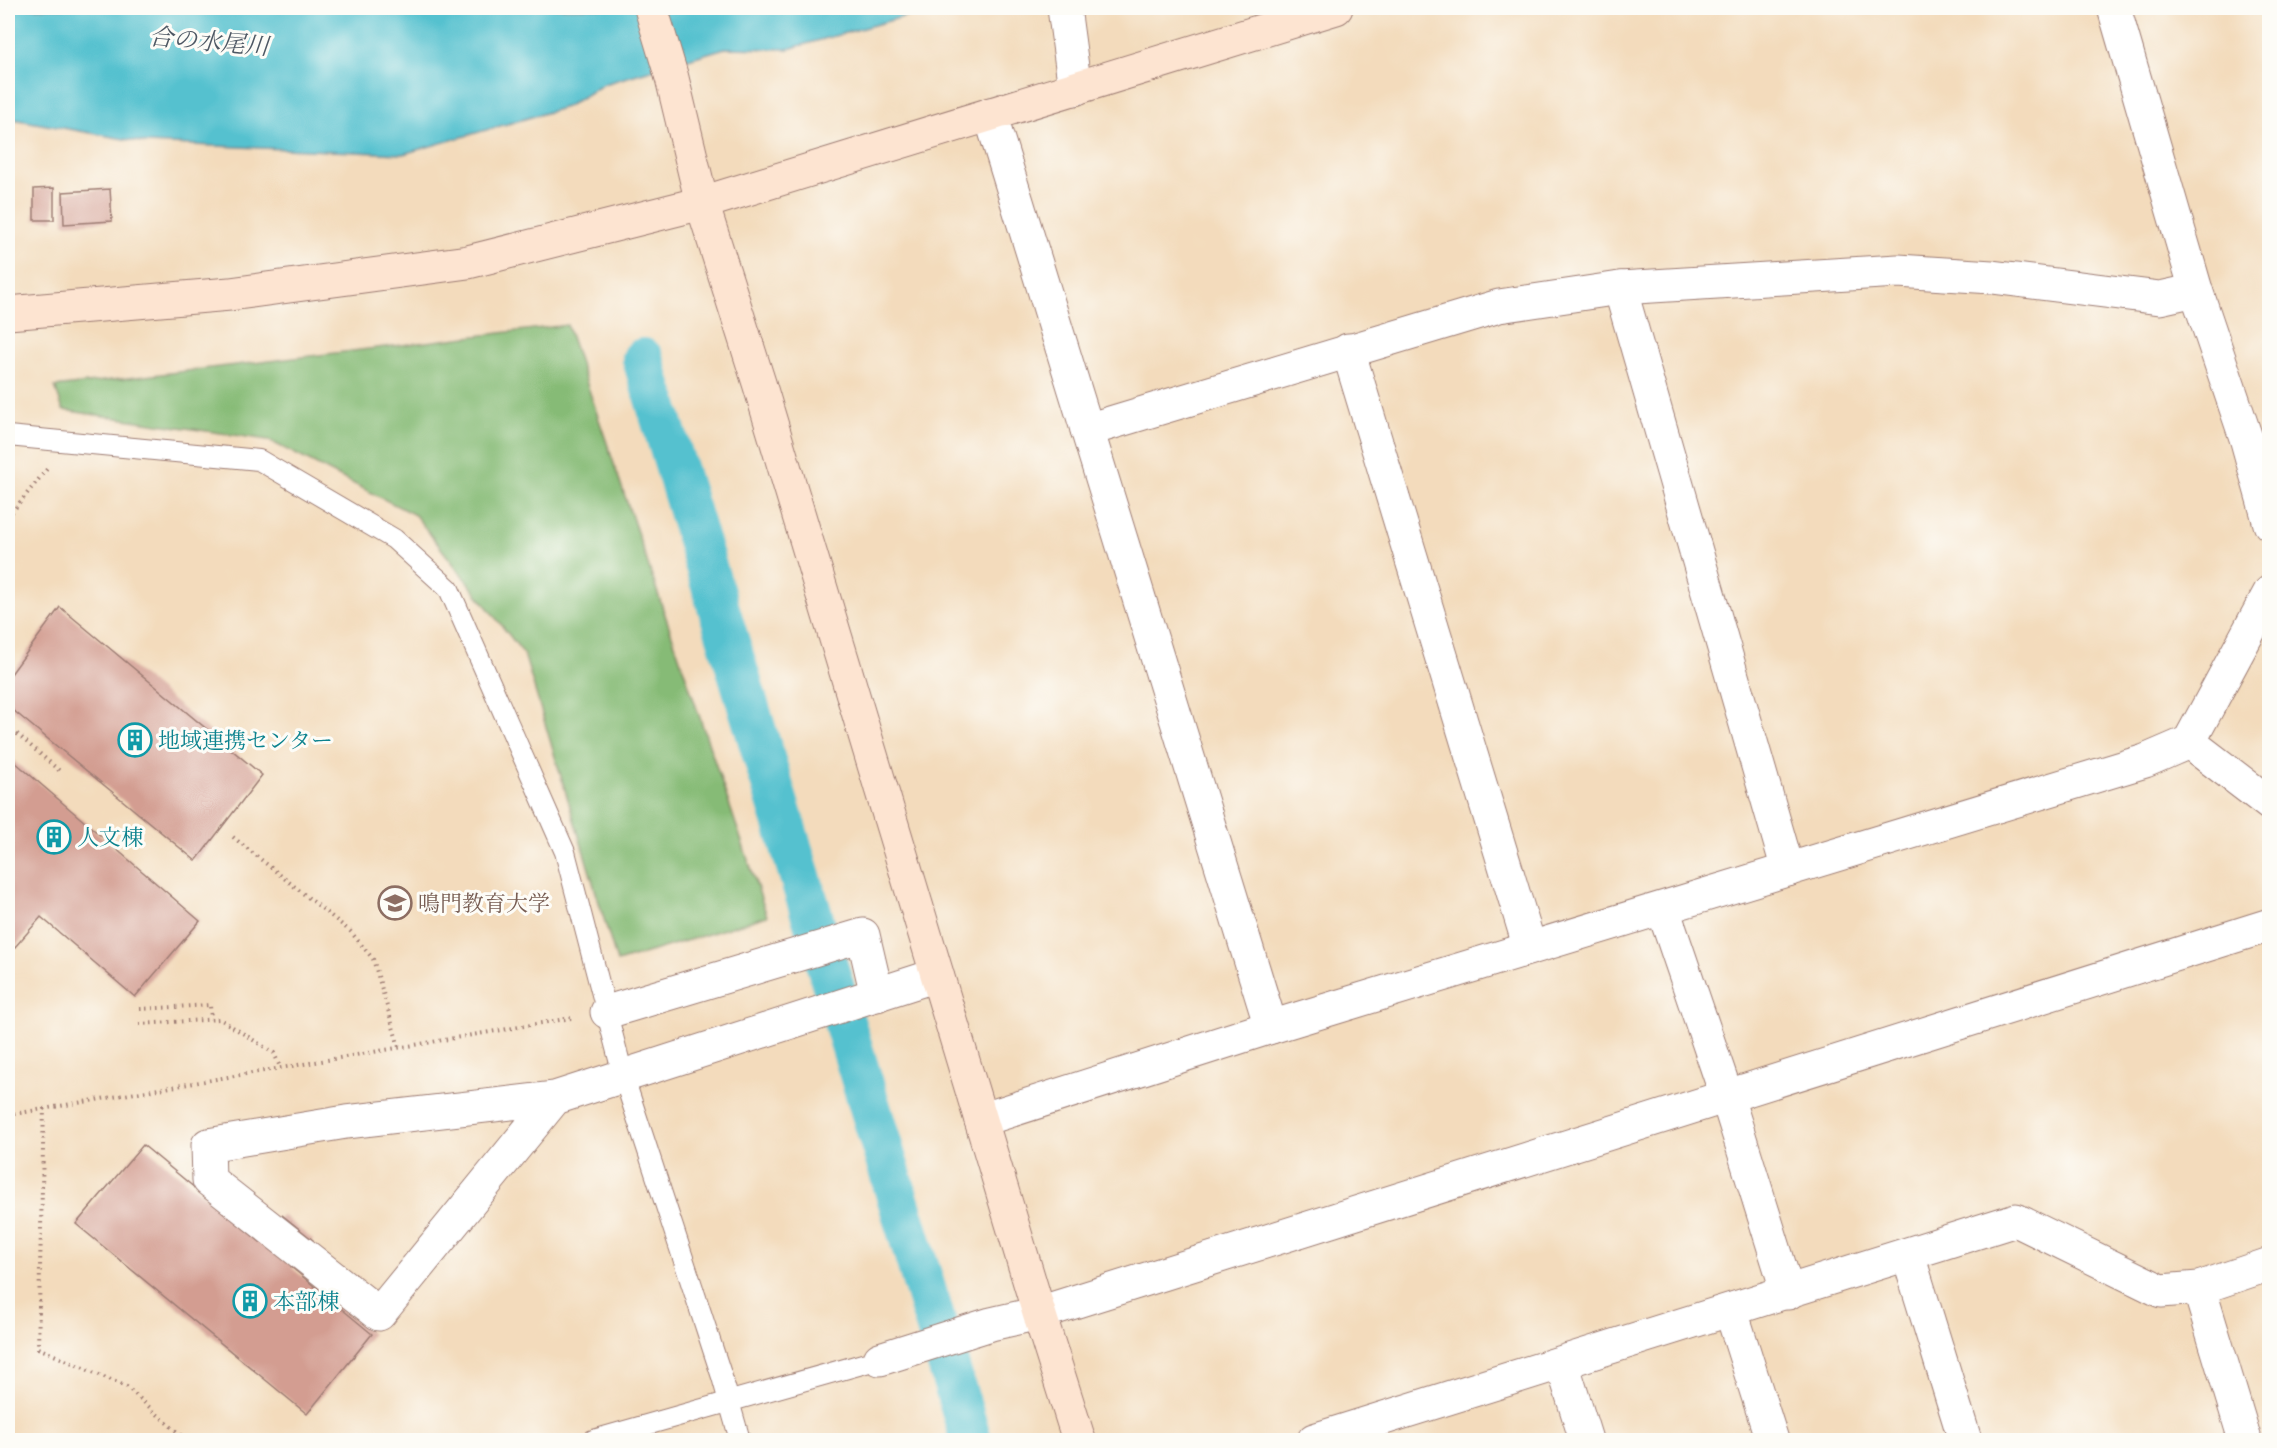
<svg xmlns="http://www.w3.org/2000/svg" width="2277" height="1448" font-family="'Gentium Book Plus','Noto Serif JP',serif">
<rect width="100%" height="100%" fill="#fdfcf7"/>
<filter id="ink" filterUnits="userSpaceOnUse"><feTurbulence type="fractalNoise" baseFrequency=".0167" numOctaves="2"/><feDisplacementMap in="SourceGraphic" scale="12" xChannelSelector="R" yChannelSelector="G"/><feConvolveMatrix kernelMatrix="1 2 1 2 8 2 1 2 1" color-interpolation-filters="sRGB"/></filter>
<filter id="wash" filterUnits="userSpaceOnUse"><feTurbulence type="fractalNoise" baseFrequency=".008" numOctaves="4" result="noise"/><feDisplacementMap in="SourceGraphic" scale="24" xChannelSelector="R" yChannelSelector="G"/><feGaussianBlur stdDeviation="1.35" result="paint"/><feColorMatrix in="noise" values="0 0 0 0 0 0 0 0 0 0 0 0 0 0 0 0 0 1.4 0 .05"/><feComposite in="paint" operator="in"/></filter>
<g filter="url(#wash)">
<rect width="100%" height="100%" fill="#f3dbbc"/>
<path fill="#86bb76" stroke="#686d50" stroke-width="1.5" d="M 567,325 L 767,916 L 617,962 L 524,654 L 415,515 L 268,440 L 63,410 L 55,387 Z"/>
<path fill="#55c1cf" stroke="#50707d" stroke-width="1.5" d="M 8,8 L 935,8 L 788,49 L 725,48 L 604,84 L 566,107 L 403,154 L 146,143 L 8,118 Z"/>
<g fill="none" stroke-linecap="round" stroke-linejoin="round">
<path stroke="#55c1cf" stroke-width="42" d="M 643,359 L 971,1440"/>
</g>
<g id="blocks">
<g fill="#d39d91">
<path d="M 54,188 L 54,220 L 34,220 L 34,189 Z"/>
<path d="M 110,189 L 112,221 L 64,224 L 63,192 Z"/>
<path d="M 60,607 L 262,775 L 196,861 L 8,706 L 8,678 Z"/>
<path d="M 8,756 L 200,921 L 135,997 L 41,917 L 9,954 L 8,953 Z"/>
<path d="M 143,1145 L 260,1242 L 282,1215 L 313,1240 L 291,1267 L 372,1334 L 307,1414 L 76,1224 Z"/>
</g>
</g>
</g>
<g filter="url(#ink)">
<use href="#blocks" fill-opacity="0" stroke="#9e7d74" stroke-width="1.5"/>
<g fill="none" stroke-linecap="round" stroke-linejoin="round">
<defs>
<g id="lane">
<path d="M 8,436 L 259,460 L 394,539 L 449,589 L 565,852 L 623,1075 L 722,1377 L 740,1440"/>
<path d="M 593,1440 L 880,1359"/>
</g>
<g id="street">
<path d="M 1064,8 L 1075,89"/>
<path d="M 2114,8 L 2196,290 L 2247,441 L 2270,524"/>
<path d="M 990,114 L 1271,1027"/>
<path d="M 1620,288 L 1788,870"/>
<path d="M 1348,350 L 1530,948"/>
<path d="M 1087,430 L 1499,306 L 1620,288 L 1898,271 L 1992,277 L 2160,298 L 2196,290"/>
<path d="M 2189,742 L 2270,804"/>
<path d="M 1663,909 L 1727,1097 L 1788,1293"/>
<path d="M 607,1012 L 863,935 L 877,995"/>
<path d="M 555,1098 L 379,1314 L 209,1180 L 208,1145 L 346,1122 L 555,1098 L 937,975"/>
<path d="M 981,1120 L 1271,1027 L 2145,761 L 2189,742 L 2270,592"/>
<path d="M 1908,1255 L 1965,1440"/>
<path d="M 2199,1288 L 2245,1440"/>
<path d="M 1731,1311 L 1772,1440"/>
<path d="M 880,1359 L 991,1324 L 1039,1313 L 2270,925"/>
<path d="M 1562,1363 L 1586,1440"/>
<path d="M 1314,1440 L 2016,1220 L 2161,1291 L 2199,1288 L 2270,1264"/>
</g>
<g id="secondary">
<path d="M 651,8 L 672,78 L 702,203 L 759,383 L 1039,1313 L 1079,1440"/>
<path d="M 8,313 L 230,294 L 468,262 L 702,203 L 1336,8"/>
</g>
</defs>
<use href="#lane" stroke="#9e7d74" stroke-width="22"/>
<use href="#street" stroke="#9e7d74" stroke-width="35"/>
<use href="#secondary" stroke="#9e7d74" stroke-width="35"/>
<g stroke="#9e7d74" stroke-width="4" stroke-dasharray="1.5 4.5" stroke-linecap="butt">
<path d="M 8,517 L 47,469"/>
<path d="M 8,726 L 62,773"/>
<path d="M 233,837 L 351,932 L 373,959 L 399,1047"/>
<path d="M 140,1009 L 210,1005 L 211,1019"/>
<path d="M 139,1024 L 220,1019 L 274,1053 L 280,1067"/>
<path d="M 44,1108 L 38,1348 L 127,1387 L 186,1440"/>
<path d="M 8,1115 L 571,1018"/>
</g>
<use href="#lane" stroke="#fff" stroke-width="20"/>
<use href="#street" stroke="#fff" stroke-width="33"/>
<use href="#secondary" stroke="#fde4d1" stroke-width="33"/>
</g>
</g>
<defs>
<symbol id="building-ring" viewBox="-11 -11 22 22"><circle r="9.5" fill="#fdfcf7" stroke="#0f9aa8" stroke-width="1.5"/><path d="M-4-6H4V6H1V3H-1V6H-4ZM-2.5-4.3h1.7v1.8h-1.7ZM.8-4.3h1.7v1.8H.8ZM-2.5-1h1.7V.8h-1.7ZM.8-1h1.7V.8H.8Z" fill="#0f9aa8"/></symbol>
<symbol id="university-ring" viewBox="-11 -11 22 22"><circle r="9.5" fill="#fdfcf7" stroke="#8d6e63" stroke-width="1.5"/><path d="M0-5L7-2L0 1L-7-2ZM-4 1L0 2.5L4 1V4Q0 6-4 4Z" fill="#8d6e63"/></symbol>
</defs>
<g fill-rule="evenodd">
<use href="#building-ring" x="116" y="721" width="38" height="38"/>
<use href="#building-ring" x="35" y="818" width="38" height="38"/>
<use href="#university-ring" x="376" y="884" width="38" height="38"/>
<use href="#building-ring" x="231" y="1282" width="38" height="38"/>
</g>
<g text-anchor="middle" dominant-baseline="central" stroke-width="6" stroke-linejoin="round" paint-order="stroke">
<g font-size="22" fill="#0d838f" stroke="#fdfcf7" text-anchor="start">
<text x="158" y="740">地域連携センター</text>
<text x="77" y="837">人文棟</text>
<text x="273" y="1301">本部棟</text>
</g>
<g font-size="22" fill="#785e54" stroke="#fdfcf7" text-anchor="start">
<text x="418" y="903">鳴門教育大学</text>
</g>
<g font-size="24" font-style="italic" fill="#4e5864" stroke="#fdfcf7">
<text transform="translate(209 41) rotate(5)">合の水尾川</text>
</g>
</g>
<rect width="2277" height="1448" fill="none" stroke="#fdfcf7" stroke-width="30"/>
</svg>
